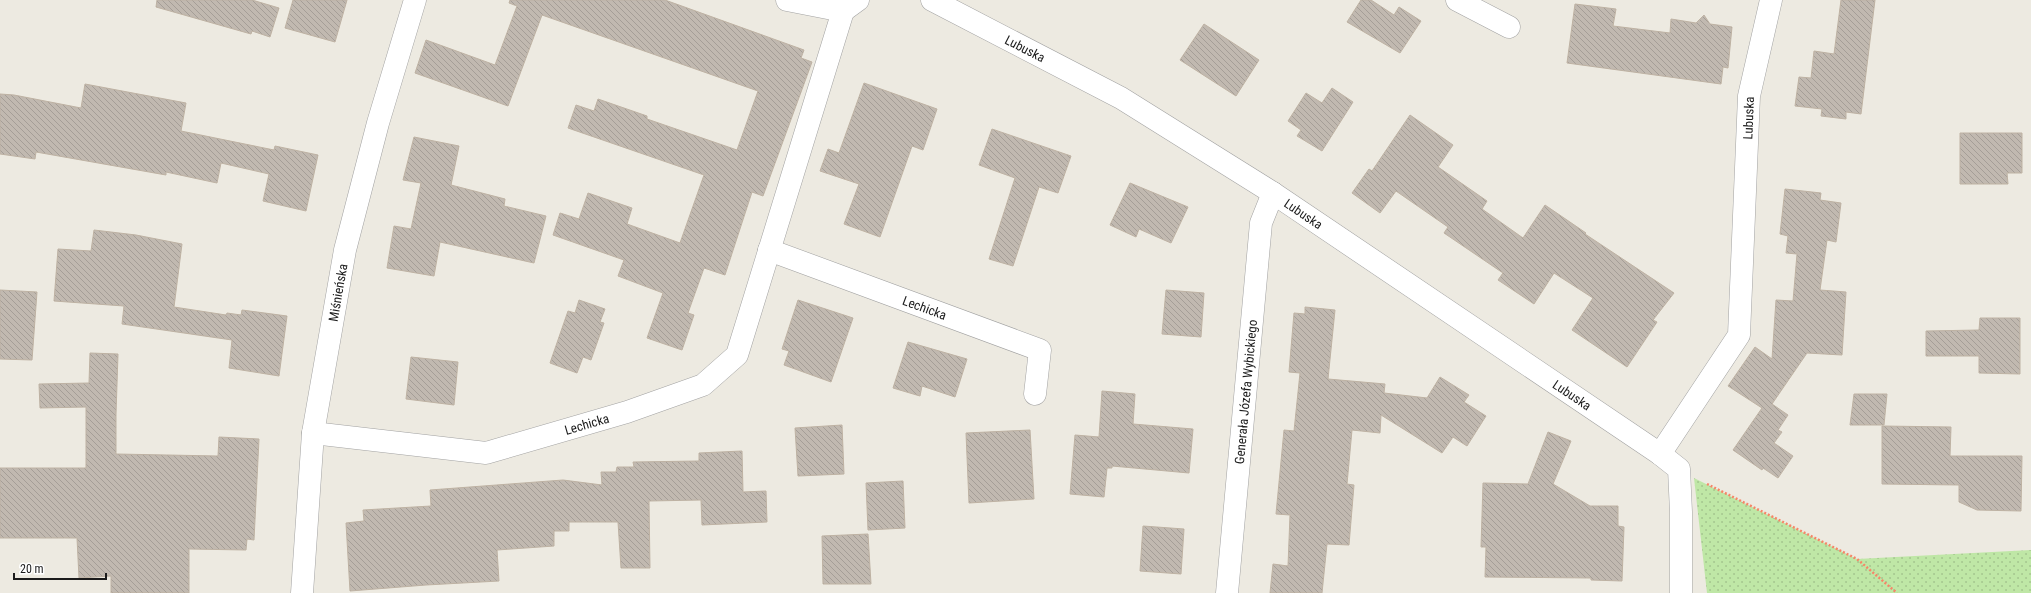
<svg xmlns="http://www.w3.org/2000/svg" width="2031" height="593" font-family="'Roboto Condensed',sans-serif">
<defs>
<pattern id="grass-dots" width="8" height="8" patternUnits="userSpaceOnUse"><rect width="8" height="8" fill="#bfe7a6"/><path d="M2 2h.1M6 6h.1" fill="none" stroke="#a4c68e" stroke-width="1.8" stroke-linecap="round"/></pattern>
<pattern id="building-back-hatch" width="6" height="6" patternUnits="userSpaceOnUse"><rect width="6" height="6" fill="#c1b9b0"/><path d="M-1 5l2 2M0 0l6 6M5-1l2 2" fill="none" stroke="#a59e97"/></pattern>
</defs>
<rect width="100%" height="100%" fill="#edeae1"/>
<path fill="url(#grass-dots)" d="M 1694,478 L 1857,559 L 2031,550 L 2031,593 L 1707,593 Z"/>
<g fill="url(#building-back-hatch)" stroke="#beb2a3">
<path d="M 157,0 L 252,0 L 279,8 L 270,37 L 252,31 L 251,34 L 156,7 Z"/>
<path d="M 293,0 L 347,0 L 335,42 L 285,28 Z"/>
<path d="M 510,0 L 665,0 L 804,50 L 801,58 L 812,62 L 763,196 L 752,192 L 725,275 L 704,268 L 688,313 L 694,315 L 682,350 L 647,338 L 663,293 L 618,276 L 624,260 L 553,235 L 560,213 L 579,219 L 588,193 L 632,208 L 627,224 L 680,243 L 704,175 L 568,128 L 576,105 L 594,111 L 598,99 L 647,116 L 647,119 L 737,150 L 758,91 L 542,15 L 508,106 L 415,73 L 426,40 L 495,65 L 517,6 L 509,3 Z"/>
<path d="M 1361,0 L 1371,0 L 1394,15 L 1399,7 L 1421,21 L 1400,53 L 1347,22 Z"/>
<path d="M 1841,0 L 1875,0 L 1861,114 L 1846,112 L 1846,119 L 1821,116 L 1822,109 L 1795,106 L 1799,77 L 1811,78 L 1814,51 L 1834,54 Z"/>
<path d="M 1575,4 L 1616,9 L 1613,26 L 1670,33 L 1671,19 L 1696,23 L 1704,15 L 1710,24 L 1732,27 L 1728,68 L 1723,67 L 1721,84 L 1567,63 Z"/>
<path d="M 1204,24 L 1259,60 L 1236,96 L 1180,60 Z"/>
<path d="M 864,83 L 937,109 L 923,150 L 912,146 L 880,237 L 844,224 L 859,184 L 820,171 L 828,149 L 839,153 Z"/>
<path d="M 85,84 L 186,103 L 181,131 L 274,150 L 275,146 L 318,155 L 306,211 L 263,201 L 269,174 L 221,163 L 217,183 L 166,172 L 166,175 L 36,152 L 35,159 L 0,154 L 0,94 L 14,95 L 81,108 Z"/>
<path d="M 1332,88 L 1353,102 L 1322,151 L 1297,136 L 1301,130 L 1288,121 L 1306,93 L 1322,103 Z"/>
<path d="M 1410,115 L 1453,145 L 1438,167 L 1487,201 L 1482,209 L 1523,238 L 1545,205 L 1586,233 L 1585,234 L 1674,293 L 1653,320 L 1657,322 L 1627,367 L 1572,330 L 1593,298 L 1554,273 L 1534,304 L 1498,280 L 1503,273 L 1444,233 L 1448,227 L 1396,191 L 1380,213 L 1352,193 L 1369,169 L 1372,171 Z"/>
<path d="M 992,129 L 1071,156 L 1058,193 L 1039,187 L 1013,266 L 989,259 L 1015,178 L 979,165 Z"/>
<path d="M 1960,133 L 2022,133 L 2022,173 L 2007,173 L 2008,184 L 1960,184 Z"/>
<path d="M 414,137 L 459,146 L 451,185 L 505,199 L 504,206 L 546,216 L 534,263 L 440,242 L 434,276 L 387,268 L 394,226 L 411,229 L 421,183 L 403,180 Z"/>
<path d="M 1130,183 L 1188,207 L 1171,243 L 1139,229 L 1136,237 L 1110,225 Z"/>
<path d="M 1785,189 L 1821,193 L 1820,200 L 1841,203 L 1836,242 L 1827,240 L 1820,290 L 1846,292 L 1842,355 L 1807,353 L 1772,404 L 1788,415 L 1778,430 L 1782,432 L 1774,443 L 1793,456 L 1778,478 L 1763,468 L 1762,470 L 1733,450 L 1762,408 L 1728,386 L 1755,347 L 1772,359 L 1776,300 L 1793,301 L 1797,254 L 1786,253 L 1788,236 L 1780,234 Z"/>
<path d="M 94,230 L 136,235 L 182,244 L 174,307 L 226,315 L 227,313 L 241,315 L 242,310 L 287,316 L 279,376 L 229,368 L 232,340 L 122,324 L 124,306 L 54,301 L 58,249 L 91,251 Z"/>
<path d="M 0,290 L 37,292 L 32,360 L 0,359 Z"/>
<path d="M 1166,290 L 1204,293 L 1201,337 L 1162,334 Z"/>
<path d="M 579,300 L 605,309 L 600,322 L 604,323 L 591,360 L 583,357 L 577,373 L 550,363 L 568,311 L 575,313 Z"/>
<path d="M 798,300 L 853,318 L 831,382 L 784,365 L 789,351 L 782,349 Z"/>
<path d="M 1305,307 L 1335,310 L 1328,379 L 1385,384 L 1384,393 L 1427,398 L 1440,377 L 1469,395 L 1464,402 L 1486,416 L 1467,446 L 1453,437 L 1442,453 L 1381,415 L 1380,433 L 1352,430 L 1347,484 L 1354,485 L 1349,545 L 1327,544 L 1322,593 L 1270,593 L 1273,564 L 1288,566 L 1290,515 L 1276,514 L 1284,430 L 1294,431 L 1300,373 L 1289,372 L 1294,313 L 1305,314 Z"/>
<path d="M 1980,318 L 2020,318 L 2020,374 L 1979,373 L 1979,356 L 1926,356 L 1926,331 L 1979,330 Z"/>
<path d="M 908,342 L 967,359 L 955,397 L 922,386 L 920,396 L 893,388 Z"/>
<path d="M 90,353 L 118,354 L 116,414 L 116,454 L 218,456 L 219,437 L 259,439 L 254,540 L 247,539 L 246,550 L 189,549 L 189,593 L 111,593 L 111,576 L 79,578 L 77,538 L 0,538 L 0,468 L 86,468 L 86,407 L 40,408 L 39,384 L 89,383 Z"/>
<path d="M 411,357 L 458,362 L 454,405 L 406,399 Z"/>
<path d="M 1102,391 L 1135,394 L 1133,424 L 1193,429 L 1189,473 L 1112,466 L 1112,468 L 1107,468 L 1104,497 L 1070,494 L 1075,435 L 1099,437 Z"/>
<path d="M 1854,394 L 1887,394 L 1884,425 L 1850,425 Z"/>
<path d="M 842,425 L 844,474 L 798,476 L 795,428 Z"/>
<path d="M 1882,426 L 1951,427 L 1950,456 L 2022,456 L 2021,511 L 1977,510 L 1959,502 L 1959,485 L 1882,484 Z"/>
<path d="M 1030,430 L 1034,499 L 969,503 L 966,433 Z"/>
<path d="M 1548,432 L 1571,441 L 1553,484 L 1590,506 L 1618,506 L 1618,526 L 1624,527 L 1622,581 L 1591,580 L 1591,578 L 1485,577 L 1486,547 L 1481,547 L 1483,483 L 1528,484 Z"/>
<path d="M 742,451 L 743,492 L 766,491 L 767,522 L 702,525 L 701,500 L 649,501 L 650,568 L 621,568 L 618,522 L 569,522 L 569,531 L 554,531 L 554,546 L 497,550 L 499,581 L 426,585 L 350,591 L 346,523 L 364,521 L 363,510 L 431,506 L 430,490 L 563,480 L 602,485 L 601,472 L 616,472 L 617,467 L 634,467 L 633,462 L 699,461 L 699,453 Z"/>
<path d="M 903,481 L 905,528 L 868,530 L 866,483 Z"/>
<path d="M 1143,526 L 1184,529 L 1181,574 L 1140,571 Z"/>
<path d="M 868,534 L 871,584 L 823,584 L 822,536 Z"/>
</g>
<g fill="none" stroke-linecap="round" stroke-linejoin="round">
<defs>
<g id="street">
<path d="M 787,0 L 843,11 L 858,0"/>
<path id="s1" d="M 932,0 L 1121,98 L 1273,193 L 1660,454 L 1679,469 L 1681,512 L 1681,593"/>
<path d="M 1457,0 L 1509,27"/>
<path id="s2" d="M 769,250 L 1040,350 L 1035,394"/>
<path id="s3" d="M 313,433 L 486,453 L 627,412 L 703,385 L 737,355 L 843,11"/>
<path id="s4" d="M 1660,454 L 1739,335 L 1749,96 L 1771,0"/>
<path id="s5" d="M 302,593 L 313,433 L 345,250 L 378,123 L 415,0"/>
<path id="s6" d="M 1227,593 L 1261,223 L 1273,193"/>
</g>
</defs>
<use href="#street" stroke="#a2a2a2" stroke-width="23"/>
<path stroke="#f68668" stroke-width="2.5" stroke-dasharray="2 2" stroke-linecap="butt" d="M 1707,484 L 1857,559 L 1897,593"/>
<use href="#street" stroke="#fff" stroke-width="22"/>
</g>
<g text-anchor="middle" dominant-baseline="central" stroke-width="3.5" stroke-linejoin="round" paint-order="stroke">
<g font-size="13" fill="#1b1b1b" stroke="#fff">
<text stroke="none"><textPath href="#s1" startOffset="105">Lubuska</textPath></text>
<text stroke="none"><textPath href="#s4" startOffset="360">Lubuska</textPath></text>
<text stroke="none"><textPath href="#s1" startOffset="429">Lubuska</textPath></text>
<text stroke="none"><textPath href="#s5" startOffset="303">Miśnieńska</textPath></text>
<text stroke="none"><textPath href="#s2" startOffset="166">Lechicka</textPath></text>
<text stroke="none"><textPath href="#s6" startOffset="202">Generała Józefa Wybickiego</textPath></text>
<text stroke="none"><textPath href="#s1" startOffset="753">Lubuska</textPath></text>
<text stroke="none"><textPath href="#s3" startOffset="279">Lechicka</textPath></text>
</g>
</g>
<path d="M14 573v6h92v-6" fill="none" stroke="#1b1b1b" stroke-width="2"/>
<text x="20" y="573" font-size="12" fill="#1b1b1b" stroke="#ffffff" stroke-width="3" paint-order="stroke">20 m</text>
</svg>
